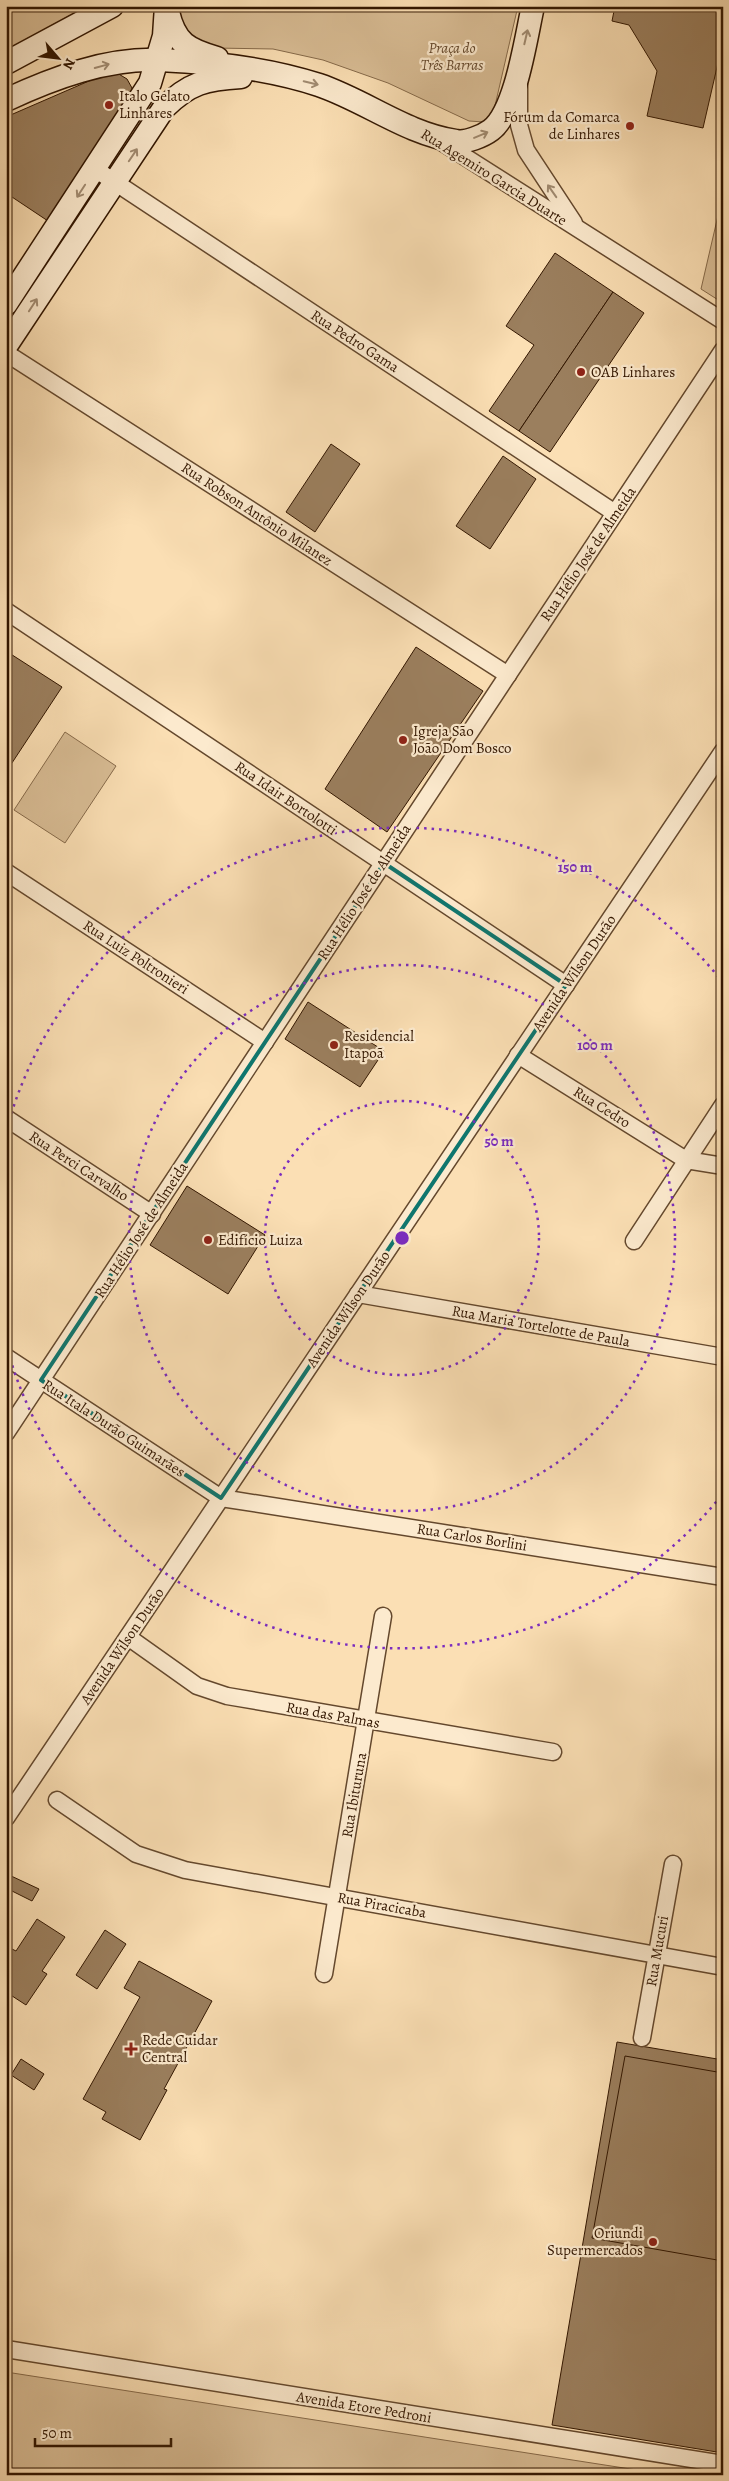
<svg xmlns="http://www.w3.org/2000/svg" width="729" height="2481" font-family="Alegreya,serif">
<rect width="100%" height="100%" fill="#fbdfb4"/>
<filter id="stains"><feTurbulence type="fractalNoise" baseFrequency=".004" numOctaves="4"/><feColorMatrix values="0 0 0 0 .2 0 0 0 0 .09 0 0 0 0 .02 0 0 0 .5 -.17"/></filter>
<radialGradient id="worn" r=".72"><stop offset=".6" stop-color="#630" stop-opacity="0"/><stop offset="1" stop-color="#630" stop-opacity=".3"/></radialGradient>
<g fill="#d9bd95" stroke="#866a4a">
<path d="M 6,6 L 87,6 L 6,50 Z"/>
<path d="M 176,6 L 518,6 L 494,110 L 484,122 L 469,121 L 388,83 L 323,60 L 273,49 L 215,48 L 186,33 Z"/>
<path d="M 723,194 L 723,303 L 701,289 Z"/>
<path d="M 65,732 L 116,766 L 65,843 L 14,810 Z"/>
<path d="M 6,2372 L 669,2475 L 6,2475 Z"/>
</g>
<g fill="#9b7f5e" stroke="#321600">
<path d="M 615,6 L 723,6 L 723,41 L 703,128 L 647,116 L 657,71 L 629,25 L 612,21 Z"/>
<path d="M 117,73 L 127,79 L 132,88 L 132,99 L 51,223 L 6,193 L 6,117 L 105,74 Z"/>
<path d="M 555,253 L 613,292 L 519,431 L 489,411 L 534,345 L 506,326 Z"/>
<path d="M 613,292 L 644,313 L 550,452 L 519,431 Z"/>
<path d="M 331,444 L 360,464 L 315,532 L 286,512 Z"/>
<path d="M 503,456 L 536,479 L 490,549 L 456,526 Z"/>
<path d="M 416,647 L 483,691 L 387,832 L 325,789 Z"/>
<path d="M 6,651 L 62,687 L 6,772 Z"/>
<path d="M 308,1002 L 384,1051 L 360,1087 L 285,1039 Z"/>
<path d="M 187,1186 L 265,1235 L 228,1294 L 150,1245 Z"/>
<path d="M 9,1875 L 39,1889 L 32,1901 L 6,1888 L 6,1879 Z"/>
<path d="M 37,1919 L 65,1937 L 42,1971 L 47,1974 L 26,2005 L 6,1992 L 6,1953 L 10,1948 L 16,1951 Z"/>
<path d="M 105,1930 L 126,1944 L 97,1989 L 76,1975 Z"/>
<path d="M 139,1961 L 212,2001 L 164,2089 L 167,2090 L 140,2140 L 102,2119 L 106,2112 L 83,2099 L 140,1997 L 124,1988 Z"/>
<path d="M 617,2042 L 723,2060 L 723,2453 L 552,2425 Z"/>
<path d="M 625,2056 L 723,2073 L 723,2261 L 592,2238 Z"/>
<path d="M 21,2059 L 44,2074 L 34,2090 L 11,2075 Z"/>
</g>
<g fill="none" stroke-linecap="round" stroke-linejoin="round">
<defs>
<g id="minor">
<path d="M 519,85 L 519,125 L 526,150 L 574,223"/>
<path d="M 440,141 L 723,321"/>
<path d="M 95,169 L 615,513"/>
<path d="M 6,353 L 508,675"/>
<path d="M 6,611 L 566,985"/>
<path d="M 6,872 L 265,1042"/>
<path d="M 518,1055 L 686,1160 L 723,1166"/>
<path d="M 6,1118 L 152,1214"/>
<path d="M 634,1241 L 723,1105"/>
<path d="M 358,1294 L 723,1357"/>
<path d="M 6,1357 L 221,1498 L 723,1577"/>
<path d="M 6,1433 L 723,350"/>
<path d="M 128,1637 L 197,1686 L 227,1696 L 553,1752"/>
<path d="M 57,1800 L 136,1854 L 185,1870 L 723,1967"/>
<path d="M 6,1818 L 723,751"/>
<path d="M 324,1974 L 383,1616"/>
<path d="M 642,2038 L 673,1864"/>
<path d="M 6,2349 L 723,2464"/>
</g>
<g id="secondary">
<path d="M 168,12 C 175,43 188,50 217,58"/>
<path d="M 6,63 L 112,6"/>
<path d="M 6,100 C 53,78 107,58 159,60 C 210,62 270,69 319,85 C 366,101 407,134 456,141 C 466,143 483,136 491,130 C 516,111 526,37 533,6"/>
<path d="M 6,304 L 150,83 L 164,36 L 166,6"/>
<path d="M 6,346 L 164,108 C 189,83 206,79 241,77"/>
</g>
</defs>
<use href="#minor" stroke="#64482d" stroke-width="19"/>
<use href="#secondary" stroke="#321600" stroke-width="25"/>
<use href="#minor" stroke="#fceace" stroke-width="16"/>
<use href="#secondary" stroke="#fceace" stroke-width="22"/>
</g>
<defs><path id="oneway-shaft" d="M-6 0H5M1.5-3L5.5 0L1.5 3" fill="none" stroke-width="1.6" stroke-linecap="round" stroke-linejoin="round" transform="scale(1.25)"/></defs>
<g stroke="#a18b71">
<use href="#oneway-shaft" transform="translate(526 37) rotate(-77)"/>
<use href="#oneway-shaft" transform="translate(102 66) rotate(-15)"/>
<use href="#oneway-shaft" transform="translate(311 83) rotate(13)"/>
<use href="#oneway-shaft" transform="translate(481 135) rotate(-23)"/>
<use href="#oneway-shaft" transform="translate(133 155) rotate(-56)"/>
<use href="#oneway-shaft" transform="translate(81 191) rotate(123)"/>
<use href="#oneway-shaft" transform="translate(552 191) rotate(-125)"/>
<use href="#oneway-shaft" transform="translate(33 305) rotate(-57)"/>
</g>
<path fill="none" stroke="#0f766e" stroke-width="4" stroke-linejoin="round" d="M 384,863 L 566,985 L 221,1498 L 41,1380 Z"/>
<g fill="none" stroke="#7b2cbf" stroke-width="2.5" stroke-dasharray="2.5 5">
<circle cx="402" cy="1238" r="137"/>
<circle cx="402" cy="1238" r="273"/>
<path d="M721 1496A410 410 0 0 1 7 1348M7 1128A410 410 0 0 1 721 980"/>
</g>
<g fill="#8f2418" stroke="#fceace" stroke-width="2">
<circle cx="109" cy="105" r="5"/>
<circle cx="630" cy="126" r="5"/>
<circle cx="581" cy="372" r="5"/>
<circle cx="403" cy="740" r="5"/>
<circle cx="334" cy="1045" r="5"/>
<circle cx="208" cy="1240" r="5"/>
<path d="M128.5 2041.5h5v5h5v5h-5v5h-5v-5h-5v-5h5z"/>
<circle cx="653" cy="2242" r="5"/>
</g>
<g text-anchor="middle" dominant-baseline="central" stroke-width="4.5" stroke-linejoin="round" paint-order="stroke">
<g font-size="15" font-style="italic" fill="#64482d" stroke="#fceace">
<text x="452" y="48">Praça do<tspan x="452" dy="17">Três Barras</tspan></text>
</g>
<g font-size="15" fill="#321600" stroke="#fceace" text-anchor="start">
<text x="119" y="96">Italo Gelato<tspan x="119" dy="17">Linhares</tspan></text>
<text x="620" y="117" text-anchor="end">Fórum da Comarca<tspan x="620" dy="17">de Linhares</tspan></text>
<text x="591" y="372">OAB Linhares</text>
<text x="413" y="731">Igreja São<tspan x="413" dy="17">João Dom Bosco</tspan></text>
<text x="344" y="1036">Residencial<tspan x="344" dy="17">Itapoã</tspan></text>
<text x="218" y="1240">Edifício Luiza</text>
<text x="142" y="2040">Rede Cuidar<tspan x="142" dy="17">Central</tspan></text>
<text x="643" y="2233" text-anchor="end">Oriundi<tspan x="643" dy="17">Supermercados</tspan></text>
</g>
<g font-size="15" fill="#321600" stroke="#fceace">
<text transform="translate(494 177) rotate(32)">Rua Agemiro Garcia Duarte</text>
<text transform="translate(355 341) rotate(33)">Rua Pedro Gama</text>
<text transform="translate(257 514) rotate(33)">Rua Robson Antônio Milanez</text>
<text transform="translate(588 554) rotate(-56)">Rua Hélio José de Almeida</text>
<text transform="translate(286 798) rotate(34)">Rua Idair Bortolotti</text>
<text transform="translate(364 892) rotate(-57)">Rua Hélio José de Almeida</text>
<text transform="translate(136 957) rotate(33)">Rua Luiz Poltronieri</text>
<text transform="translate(574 973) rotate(-56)">Avenida Wilson Durão</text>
<text transform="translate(602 1107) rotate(32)">Rua Cedro</text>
<text transform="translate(79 1166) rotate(33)">Rua Perci Carvalho</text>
<text transform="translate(141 1230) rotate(-57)">Rua Hélio José de Almeida</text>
<text transform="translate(348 1309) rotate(-56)">Avenida Wilson Durão</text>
<text transform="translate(541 1326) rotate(10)">Rua Maria Tortelotte de Paula</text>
<text transform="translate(114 1428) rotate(33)">Rua Itala Durão Guimarães</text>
<text transform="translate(472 1537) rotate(9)">Rua Carlos Borlini</text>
<text transform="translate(122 1646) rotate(-56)">Avenida Wilson Durão</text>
<text transform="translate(333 1715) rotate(10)">Rua das Palmas</text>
<text transform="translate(354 1795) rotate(-80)">Rua Ibituruna</text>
<text transform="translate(382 1905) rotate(10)">Rua Piracicaba</text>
<text transform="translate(657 1951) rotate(-80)">Rua Mucuri</text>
<text transform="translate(364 2407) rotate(9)">Avenida Etore Pedroni</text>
</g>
</g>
<circle cx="402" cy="1238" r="8" fill="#7b2cbf" stroke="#fceace" stroke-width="2.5"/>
<g font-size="15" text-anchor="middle" font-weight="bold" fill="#7b2cbf" stroke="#fceace" stroke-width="4.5" stroke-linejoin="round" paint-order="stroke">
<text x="575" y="872">150 m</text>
<text x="595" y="1050">100 m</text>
<text x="499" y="1146">50 m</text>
</g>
<rect width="729" height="2481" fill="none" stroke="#fbdfb4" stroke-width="25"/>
<rect x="8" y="8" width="714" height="2466" fill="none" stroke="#321600" stroke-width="2.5"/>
<rect x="12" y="12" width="704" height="2456" fill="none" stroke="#321600"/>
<g transform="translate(58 58) rotate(118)" stroke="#fceace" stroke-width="4" paint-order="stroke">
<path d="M0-4L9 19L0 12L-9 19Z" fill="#321600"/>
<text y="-8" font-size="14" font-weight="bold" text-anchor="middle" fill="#321600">N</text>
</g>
<path d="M35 2438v8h136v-8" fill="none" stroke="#321600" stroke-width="2.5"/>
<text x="42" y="2438" font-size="15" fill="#321600" stroke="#fceace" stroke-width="4" paint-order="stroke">50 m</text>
<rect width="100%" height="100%" filter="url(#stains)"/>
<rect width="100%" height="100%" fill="url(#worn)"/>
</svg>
